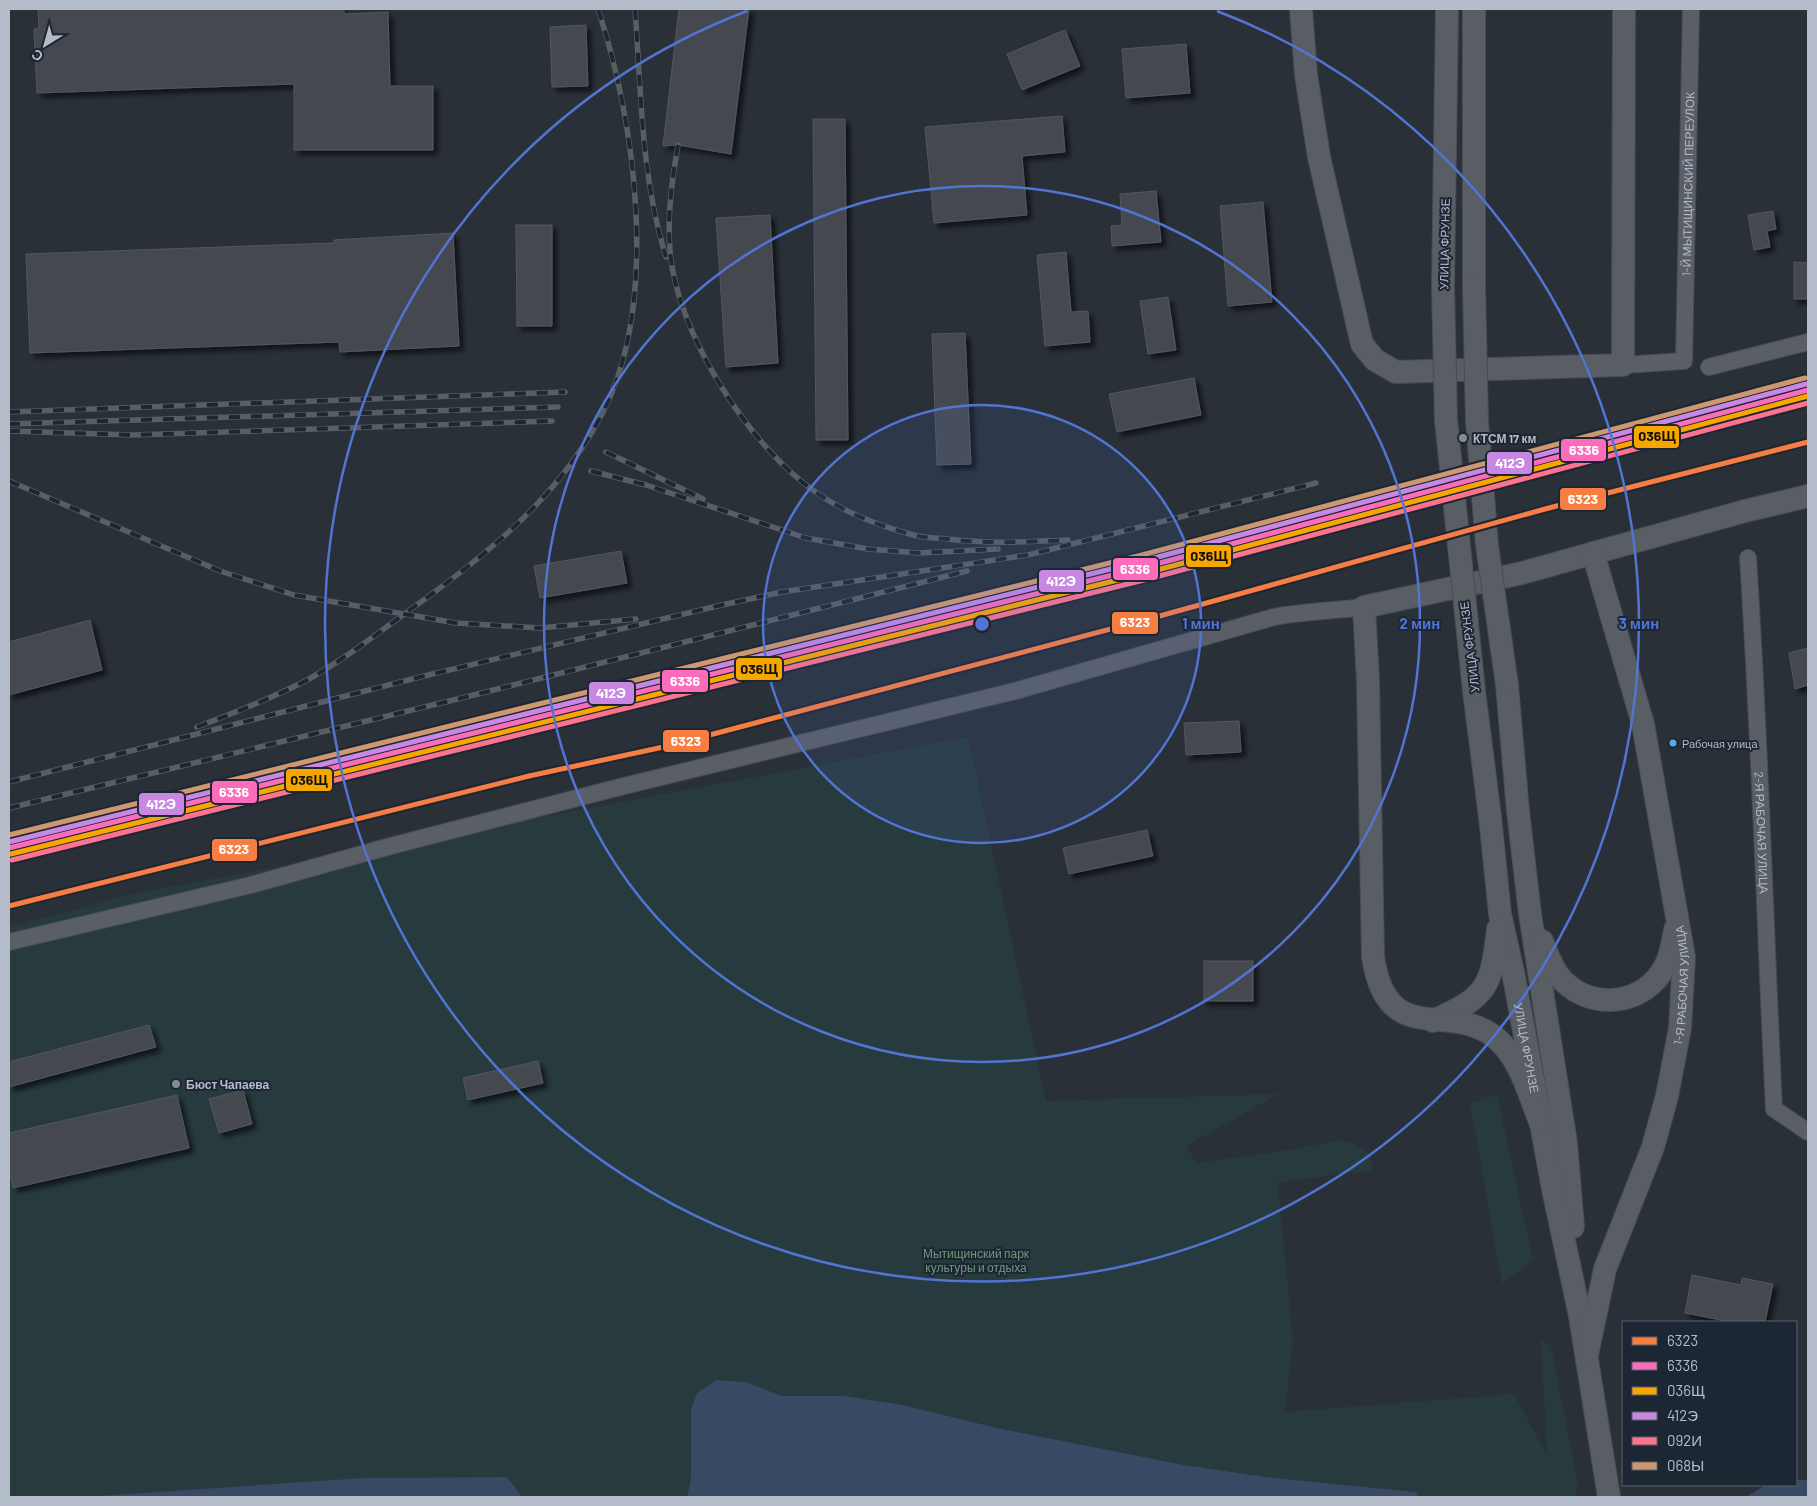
<svg xmlns="http://www.w3.org/2000/svg" width="1817" height="1506" font-family="Barlow,sans-serif">
<defs>
<filter id="shadow"><feDropShadow dx="4.5" dy="4.5" stdDeviation="2.5" flood-color="#0009"/></filter>
</defs>
<rect width="100%" height="100%" fill="#2a3038"/>
<g fill="#273a3e">
<path d="M 968,737 L 1046,1101 L 1279,1094 L 1186,1146 L 1196,1163 L 1283,1151 L 1341,1140 L 1357,1145 L 1371,1155 L 1373,1170 L 1278,1182 L 1293,1341 L 1285,1412 L 1514,1394 L 1547,1455 L 1541,1339 L 1551,1346 L 1578,1483 L 1575,1497 L 1418,1497 L 1416,1492 L 1266,1477 L 1184,1465 L 997,1428 L 903,1405 L 845,1396 L 782,1396 L 746,1382 L 691,1478 L 687,1497 L 522,1497 L 507,1477 L 363,1478 L 82,1497 L 9,1497 L 9,927 L 137,893 Z"/>
<path d="M 1497,1095 L 1533,1260 L 1502,1284 L 1470,1103 Z"/>
</g>
<g fill="#384963">
<path d="M 716,1380 L 746,1382 L 782,1396 L 845,1396 L 903,1405 L 997,1428 L 1184,1465 L 1266,1477 L 1416,1492 L 1418,1497 L 687,1497 L 691,1478 L 691,1409 L 697,1393 Z"/>
<path d="M 507,1477 L 522,1497 L 82,1497 L 363,1478 Z"/>
<path d="M 1796,1480 L 1808,1480 L 1808,1497 L 1746,1497 L 1766,1485 L 1796,1485 Z"/>
</g>
<g fill="#444950" stroke="#52575f" filter="url(#shadow)">
<path d="M 38,9 L 344,9 L 344,14 L 388,12 L 390,86 L 433,86 L 433,150 L 294,150 L 294,84 L 37,93 L 34,29 L 39,28 Z"/>
<path d="M 679,9 L 749,9 L 731,154 L 678,145 L 663,146 Z"/>
<path d="M 586,25 L 588,86 L 552,87 L 550,27 Z"/>
<path d="M 1065,30 L 1080,66 L 1022,90 L 1007,54 Z"/>
<path d="M 1186,44 L 1190,93 L 1126,98 L 1122,49 Z"/>
<path d="M 1062,116 L 1065,152 L 1022,156 L 1027,215 L 934,223 L 925,127 Z"/>
<path d="M 813,119 L 845,119 L 848,440 L 816,440 Z"/>
<path d="M 1156,191 L 1161,242 L 1112,246 L 1111,226 L 1122,225 L 1120,194 Z"/>
<path d="M 1263,202 L 1272,302 L 1228,306 L 1220,206 Z"/>
<path d="M 1773,211 L 1776,229 L 1767,231 L 1770,247 L 1754,250 L 1748,215 Z"/>
<path d="M 770,215 L 778,363 L 726,367 L 716,218 Z"/>
<path d="M 516,225 L 552,225 L 552,326 L 517,326 Z"/>
<path d="M 453,233 L 459,346 L 340,352 L 339,342 L 30,353 L 26,254 L 334,243 L 334,240 Z"/>
<path d="M 1066,252 L 1071,312 L 1088,311 L 1090,342 L 1045,346 L 1037,255 Z"/>
<path d="M 1794,262 L 1808,263 L 1808,299 L 1794,299 Z"/>
<path d="M 1168,297 L 1176,350 L 1148,354 L 1140,301 Z"/>
<path d="M 965,333 L 971,464 L 937,465 L 932,334 Z"/>
<path d="M 1194,378 L 1201,415 L 1117,432 L 1109,394 Z"/>
<path d="M 621,551 L 627,583 L 540,598 L 534,566 Z"/>
<path d="M 90,620 L 102,670 L 9,695 L 9,642 Z"/>
<path d="M 1808,648 L 1808,685 L 1795,689 L 1789,653 Z"/>
<path d="M 1239,721 L 1241,752 L 1186,755 L 1184,723 Z"/>
<path d="M 1147,830 L 1153,856 L 1069,874 L 1063,848 Z"/>
<rect x="1204" y="961" width="49" height="40"/>
<path d="M 149,1025 L 156,1047 L 9,1087 L 9,1062 Z"/>
<path d="M 538,1061 L 543,1083 L 468,1100 L 463,1078 Z"/>
<path d="M 243,1090 L 252,1124 L 219,1133 L 209,1099 Z"/>
<path d="M 177,1095 L 189,1148 L 13,1188 L 9,1169 L 9,1133 Z"/>
<path d="M 1692,1275 L 1741,1285 L 1742,1278 L 1773,1284 L 1765,1322 L 1731,1322 L 1685,1313 Z"/>
</g>
<g fill="none" stroke-linecap="round" stroke-linejoin="round">
<defs>
<g id="street">
<path id="s1" d="M 1623,365 L 1684,361 L 1691,9"/>
<path d="M 1709,367 L 1808,342"/>
<path id="s2" d="M 1748,558 C 1760,741 1765,925 1774,1109 L 1808,1132"/>
<path d="M 9,942 L 251,885 L 387,847 L 620,787 L 1015,691 L 1274,617 C 1304,611 1333,611 1364,607"/>
</g>
<g id="secondary">
<path d="M 1301,9 L 1306,75 L 1319,157 L 1362,344 L 1375,360 L 1396,372 L 1623,365 L 1624,9"/>
<path d="M 1443,287 L 1447,9"/>
<path d="M 1474,287 L 1474,9"/>
<path d="M 1507,685 L 1518,811 L 1530,914 L 1566,1143 L 1573,1227"/>
<path id="s3" d="M 1474,691 L 1490,817 L 1500,914 L 1514,977 L 1553,1189 L 1580,1316 L 1609,1497"/>
<path d="M 1542,941 C 1547,953 1551,966 1559,976 C 1585,1009 1637,1008 1661,973 C 1670,961 1672,945 1675,930"/>
<path d="M 1433,1021 C 1488,996 1491,988 1498,929"/>
<path d="M 1541,1124 C 1529,1095 1521,1060 1497,1039 C 1451,999 1387,1051 1373,957 L 1368,681 L 1364,607 L 1522,573 L 1745,511 L 1808,496"/>
<path id="s4" d="M 1587,1355 L 1605,1269 L 1653,1147 L 1667,1096 L 1680,1028 L 1684,957 L 1643,724 L 1593,553"/>
</g>
</defs>
<use href="#street" stroke="#484c53" stroke-width="18"/>
<use href="#secondary" stroke="#484c53" stroke-width="24"/>
<use href="#street" stroke="#5a5e66" stroke-width="16"/>
<use href="#secondary" stroke="#595d64" stroke-width="22"/>
<defs>
<g id="rail">
<path d="M 635,9 C 641,91 641,177 666,257"/>
<path d="M 678,145 C 672,181 667,214 670,250 C 676,332 749,447 817,493 C 845,513 880,526 913,535 C 924,538 936,538 947,539 C 989,544 1025,542 1068,540"/>
<path d="M 9,412 L 565,392"/>
<path d="M 9,424 L 558,407"/>
<path d="M 9,431 L 133,435 L 552,421"/>
<path d="M 606,452 L 703,499"/>
<path d="M 591,471 L 646,485 L 806,538 L 868,549 L 919,553 L 998,549"/>
<path d="M 9,481 L 220,571 L 294,595 L 456,623 L 540,628 L 636,619"/>
<path d="M 197,727 C 234,713 273,698 309,679 C 350,656 387,626 425,599 C 495,548 562,492 602,414 C 660,304 636,123 598,9"/>
<path d="M 9,782 L 420,677 L 713,607 L 782,592 L 1028,555 L 1316,483"/>
<path d="M 9,808 L 478,694 L 967,571"/>
</g>
</defs>
<use href="#rail" stroke="#595d64" stroke-width="5.5"/>
<use href="#rail" stroke="#1d2633" stroke-width="4" stroke-dasharray="11" stroke-linecap="butt"/>
<defs>
<g id="secondary-bridge">
<path d="M 1443,287 L 1446,420 L 1474,691"/>
<path d="M 1474,287 L 1477,421 L 1487,545 L 1507,685"/>
</g>
</defs>
<use href="#secondary-bridge" stroke="#484c53" stroke-width="24" stroke-linecap="butt"/>
<use href="#secondary-bridge" stroke="#595d64" stroke-width="22"/>
<defs>
<path id="rail-1" d="M 9,906 L 529,776 L 668,746 L 1156,617 L 1545,509 L 1808,442"/>
<path id="rail-2" d="M 9,848 L 1145,567 L 1808,390"/>
<path id="rail-3" d="M 11,854 L 1146,573 L 1808,396"/>
<path id="rail-4" d="M 9,842 L 1143,561 L 1806,384"/>
<path id="rail-5" d="M 12,860 L 1148,579 L 1808,403"/>
<path id="rail-6" d="M 9,835 L 1142,555 L 1805,378"/>
</defs>
<use href="#rail-1" stroke="#1d2633" stroke-width="9"/>
<use href="#rail-2" stroke="#1d2633" stroke-width="9"/>
<use href="#rail-3" stroke="#1d2633" stroke-width="9"/>
<use href="#rail-4" stroke="#1d2633" stroke-width="9"/>
<use href="#rail-5" stroke="#1d2633" stroke-width="9"/>
<use href="#rail-6" stroke="#1d2633" stroke-width="9"/>
<use href="#rail-1" stroke="#f77d43" stroke-width="5"/>
<use href="#rail-2" stroke="#fb6dba" stroke-width="5"/>
<use href="#rail-3" stroke="#f7a600" stroke-width="5"/>
<use href="#rail-4" stroke="#c787e3" stroke-width="5"/>
<use href="#rail-5" stroke="#fc738d" stroke-width="5"/>
<use href="#rail-6" stroke="#cd976f" stroke-width="5"/>
</g>
<circle cx="982" cy="624" r="219" fill="#5274d3" fill-opacity=".12"/>
<g fill="none" stroke="#5274d3" stroke-width="2.5">
<circle cx="982" cy="624" r="219"/>
<circle cx="982" cy="624" r="438"/>
<path d="M1217 11A657 657 0 1 1 747 11"/>
</g>
<g fill="#848b96" stroke="#1d2633" stroke-width="2">
<circle cx="1463" cy="438" r="5"/>
<circle cx="176" cy="1084" r="5"/>
</g>
<circle fill="#5aa8eb" stroke="#1d2633" stroke-width="2" cx="1673" cy="743" r="4.5"/>
<g text-anchor="middle" dominant-baseline="central" stroke-width="4" stroke-linejoin="round" paint-order="stroke">
<g font-size="11" fill="#b4bcc9" stroke="#1d2633" text-anchor="start">
<text x="1682" y="743">Рабочая улица</text>
</g>
<g font-size="12" fill="#b4bcc9" stroke="#1d2633">
<text stroke="none"><textPath href="#s1" startOffset="238">1-Й МЫТИЩИНСКИЙ ПЕРЕУЛОК</textPath></text>
<text transform="translate(1444 244) rotate(-89)">УЛИЦА ФРУНЗЕ</text>
<text transform="translate(1469 647) rotate(-97)">УЛИЦА ФРУНЗЕ</text>
<text stroke="none"><textPath href="#s2" startOffset="275">2-Я РАБОЧАЯ УЛИЦА</textPath></text>
<text stroke="none"><textPath href="#s4" startOffset="384">1-Я РАБОЧАЯ УЛИЦА</textPath></text>
<text stroke="none"><textPath href="#s3" startOffset="361">УЛИЦА ФРУНЗЕ</textPath></text>
</g>
<g font-size="12" font-weight="bold" fill="#b4bcc9" stroke="#1d2633" text-anchor="start">
<text x="1473" y="438">КТСМ 17 км</text>
<text x="186" y="1084">Бюст Чапаева</text>
</g>
<g font-size="12" fill="#6b9a76" stroke="#1d2633">
<text x="976" y="1253">Мытищинский парк<tspan x="976" dy="14">культуры и отдыха</tspan></text>
</g>
</g>
<circle cx="982" cy="624" r="8" fill="#5274d3" stroke="#1d2633" stroke-width="2.5"/>
<g font-size="15" text-anchor="middle" font-weight="bold" fill="#5274d3" stroke="#1d2633" stroke-width="4" stroke-linejoin="round" paint-order="stroke">
<text x="1201" y="629">1 мин</text>
<text x="1420" y="629">2 мин</text>
<text x="1639" y="629">3 мин</text>
</g>
<g stroke="#1d2633" stroke-width="2">
<rect x="1633" y="425" width="47" height="24" rx="5" fill="#f7a600"/>
<rect x="1560" y="438" width="47" height="24" rx="5" fill="#fb6dba"/>
<rect x="1486" y="451" width="47" height="24" rx="5" fill="#c787e3"/>
<rect x="1559" y="487" width="48" height="24" rx="5" fill="#f77d43"/>
<rect x="1185" y="544" width="47" height="24" rx="5" fill="#f7a600"/>
<rect x="1112" y="557" width="47" height="24" rx="5" fill="#fb6dba"/>
<rect x="1038" y="569" width="47" height="24" rx="5" fill="#c787e3"/>
<rect x="1111" y="611" width="48" height="24" rx="5" fill="#f77d43"/>
<rect x="735" y="657" width="48" height="24" rx="5" fill="#f7a600"/>
<rect x="661" y="669" width="48" height="24" rx="5" fill="#fb6dba"/>
<rect x="588" y="681" width="47" height="24" rx="5" fill="#c787e3"/>
<rect x="662" y="729" width="48" height="24" rx="5" fill="#f77d43"/>
<rect x="285" y="768" width="48" height="24" rx="5" fill="#f7a600"/>
<rect x="211" y="780" width="47" height="24" rx="5" fill="#fb6dba"/>
<rect x="138" y="792" width="47" height="24" rx="5" fill="#c787e3"/>
<rect x="211" y="838" width="47" height="24" rx="5" fill="#f77d43"/>
</g>
<g font-size="14" text-anchor="middle" font-weight="bold" fill="#fff">
<text x="1584" y="455">6336</text>
<text x="1510" y="468">412Э</text>
<text x="1583" y="504">6323</text>
<text x="1135" y="574">6336</text>
<text x="1061" y="586">412Э</text>
<text x="1135" y="627">6323</text>
<text x="685" y="686">6336</text>
<text x="611" y="698">412Э</text>
<text x="686" y="746">6323</text>
<text x="234" y="797">6336</text>
<text x="161" y="809">412Э</text>
<text x="234" y="854">6323</text>
</g>
<g font-size="14" text-anchor="middle" font-weight="bold" fill="#111">
<text x="1657" y="441">036Щ</text>
<text x="1209" y="561">036Щ</text>
<text x="759" y="674">036Щ</text>
<text x="309" y="785">036Щ</text>
</g>
<rect width="1817" height="1506" fill="none" stroke="#b4bcc9" stroke-width="20"/>
<rect x="1622" y="1321" width="175" height="165" fill="#1d2633" stroke="#59626f"/>
<rect x="1632" y="1337" width="25" height="8" fill="#f77d43" stroke="#59626f"/>
<text x="1667" y="1346" font-size="15" fill="#b4bcc9">6323</text>
<rect x="1632" y="1362" width="25" height="8" fill="#fb6dba" stroke="#59626f"/>
<text x="1667" y="1371" font-size="15" fill="#b4bcc9">6336</text>
<rect x="1632" y="1387" width="25" height="8" fill="#f7a600" stroke="#59626f"/>
<text x="1667" y="1396" font-size="15" fill="#b4bcc9">036Щ</text>
<rect x="1632" y="1412" width="25" height="8" fill="#c787e3" stroke="#59626f"/>
<text x="1667" y="1421" font-size="15" fill="#b4bcc9">412Э</text>
<rect x="1632" y="1437" width="25" height="8" fill="#fc738d" stroke="#59626f"/>
<text x="1667" y="1446" font-size="15" fill="#b4bcc9">092И</text>
<rect x="1632" y="1462" width="25" height="8" fill="#cd976f" stroke="#59626f"/>
<text x="1667" y="1471" font-size="15" fill="#b4bcc9">068Ы</text>
<g transform="translate(45 45) rotate(217)" stroke="#1d2633" stroke-width="4" paint-order="stroke">
<path d="M0-4L9 19L0 12L-9 19Z" fill="#b4bcc9"/>
<text y="-8" font-size="14" font-weight="bold" text-anchor="middle" fill="#b4bcc9">С</text>
</g>
</svg>
